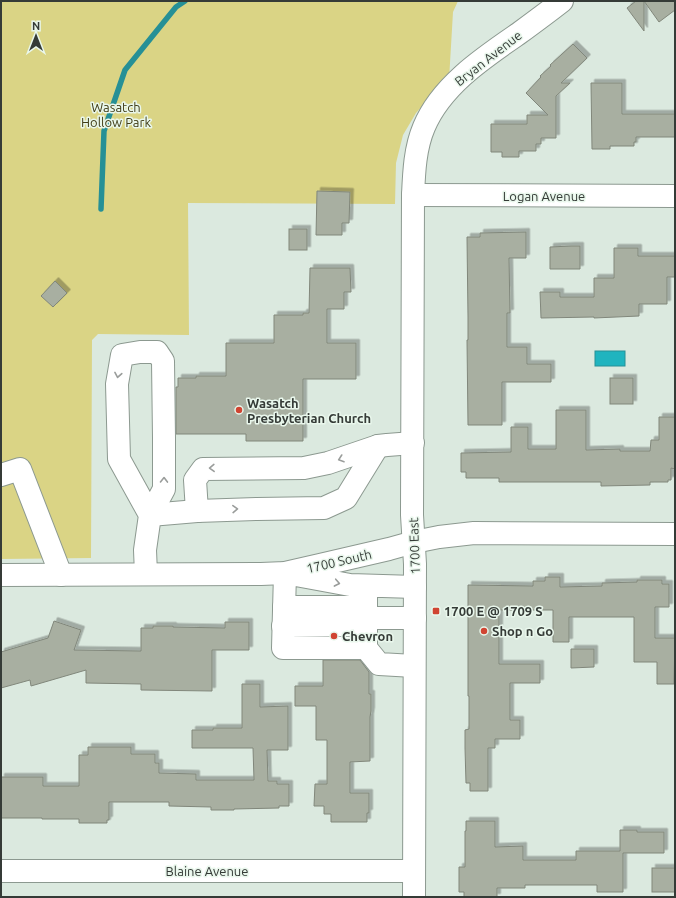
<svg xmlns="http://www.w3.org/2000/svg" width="676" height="898" font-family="Ubuntu,sans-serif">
<defs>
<filter id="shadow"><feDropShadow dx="3.5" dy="-3.5" stdDeviation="0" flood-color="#0004"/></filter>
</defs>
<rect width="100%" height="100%" fill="#dbe9df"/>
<path fill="#dad485" d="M 1,1 L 458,1 L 453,12 L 449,80 L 430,97 L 416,113 L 403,135 L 396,163 L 395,204 L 188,203 L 189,335 L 98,334 L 92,340 L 91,558 L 1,559 Z"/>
<rect fill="#20b4bf" stroke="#269096" x="595" y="351" width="30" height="15"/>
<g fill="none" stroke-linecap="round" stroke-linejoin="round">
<path stroke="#269096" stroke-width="5.5" d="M 101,209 L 104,131 L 125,70 L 176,7 L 185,1"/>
</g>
<g fill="#a8afa1" stroke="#81877b" filter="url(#shadow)">
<path d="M 636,1 L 675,1 L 675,10 L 659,22 L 644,1 L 644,31 L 627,8 Z"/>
<path d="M 573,44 L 587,58 L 561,83 L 570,83 L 556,96 L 556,138 L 541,138 L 541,144 L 536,144 L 536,151 L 519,151 L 519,157 L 502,157 L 502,152 L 491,152 L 491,124 L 527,124 L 527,115 L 548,115 L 526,93 L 541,77 L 540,76 L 551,66 L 550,65 Z"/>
<path d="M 591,83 L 622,83 L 622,114 L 675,114 L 675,137 L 636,137 L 636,142 L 634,142 L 634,146 L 610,146 L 610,149 L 592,149 Z"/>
<path d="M 317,191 L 350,192 L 349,223 L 342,223 L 342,235 L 316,235 Z"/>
<rect x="289" y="229" width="18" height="21"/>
<path d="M 526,232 L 526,258 L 509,258 L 510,313 L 507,313 L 507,347 L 527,347 L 527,364 L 551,364 L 551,382 L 502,382 L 502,425 L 468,425 L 467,340 L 468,340 L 468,317 L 467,237 L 480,237 L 480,233 Z"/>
<path d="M 571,246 L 580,246 L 580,269 L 550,269 L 550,247 Z"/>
<path d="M 614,248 L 638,248 L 638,256 L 675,256 L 675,277 L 667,277 L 667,304 L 639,304 L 639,316 L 594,318 L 594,317 L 541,318 L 540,292 L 560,292 L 560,297 L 594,297 L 594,278 L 614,278 Z"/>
<path d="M 310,268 L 350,268 L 351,292 L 344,292 L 344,309 L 327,309 L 327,343 L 356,343 L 356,379 L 303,379 L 303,441 L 246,441 L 246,434 L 176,434 L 176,387 L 178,387 L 178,378 L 196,378 L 196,376 L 226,376 L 226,343 L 274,343 L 274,315 L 303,315 L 303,313 L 309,313 Z"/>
<path d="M 55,281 L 67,293 L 53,307 L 41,296 Z"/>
<rect x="610" y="378" width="23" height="26"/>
<path d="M 556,410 L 586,410 L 586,450 L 620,449 L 620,451 L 650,451 L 651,440 L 659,440 L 659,417 L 675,417 L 675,469 L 671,468 L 671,480 L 668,480 L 668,482 L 650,482 L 650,485 L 601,486 L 601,482 L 499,482 L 499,478 L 466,478 L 466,472 L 461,472 L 461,453 L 511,452 L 511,427 L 528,427 L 528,449 L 556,449 Z"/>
<path d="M 545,577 L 560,577 L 560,587 L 602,586 L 602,583 L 637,582 L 637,580 L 662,580 L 662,584 L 669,584 L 669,607 L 655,607 L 655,638 L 675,638 L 674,684 L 657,684 L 657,662 L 634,662 L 634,617 L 569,617 L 569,642 L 553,642 L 553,610 L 499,610 L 499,664 L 540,664 L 540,683 L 510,683 L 510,720 L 520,720 L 520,739 L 495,739 L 495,748 L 488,748 L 488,791 L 470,791 L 470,783 L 466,783 L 465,748 L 465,730 L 469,729 L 469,696 L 468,696 L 468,585 L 533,586 L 533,581 L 545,581 Z"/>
<path d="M 54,621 L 81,630 L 74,650 L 141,651 L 141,628 L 153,628 L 153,626 L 173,626 L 173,627 L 225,628 L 225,622 L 249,622 L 249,650 L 212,650 L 212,691 L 141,690 L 141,684 L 86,683 L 86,670 L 31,686 L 30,680 L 1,688 L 1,652 L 48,638 Z"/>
<path d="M 571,649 L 594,649 L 594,667 L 571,668 Z"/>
<path d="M 323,660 L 360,660 L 369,672 L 369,694 L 371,694 L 371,711 L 370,717 L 370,761 L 350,762 L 350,793 L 369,793 L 369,813 L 367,813 L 367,822 L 331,822 L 331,814 L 324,814 L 324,806 L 314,806 L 315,784 L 327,784 L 327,740 L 316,740 L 316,706 L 295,706 L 295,686 L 323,686 Z"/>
<path d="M 242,684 L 260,684 L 260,707 L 288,706 L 288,750 L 267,750 L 268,781 L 277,781 L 277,784 L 289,784 L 289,806 L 279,806 L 279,808 L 234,809 L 234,810 L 211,810 L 211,807 L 169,806 L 169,802 L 109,802 L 109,820 L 107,820 L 107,823 L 79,823 L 79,819 L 42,819 L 42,818 L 1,818 L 1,777 L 43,777 L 43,786 L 79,786 L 79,755 L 88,755 L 88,747 L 131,747 L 131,754 L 155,754 L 155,763 L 159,763 L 159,773 L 196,774 L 196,780 L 254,780 L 253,748 L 192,748 L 192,730 L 213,730 L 213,728 L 242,728 Z"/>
<path d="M 466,821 L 495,821 L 495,847 L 523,846 L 523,860 L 576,860 L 576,851 L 620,851 L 620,830 L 637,830 L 637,832 L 664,832 L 664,853 L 623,853 L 623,892 L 597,892 L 597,885 L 525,885 L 525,888 L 497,888 L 497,897 L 464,897 L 464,892 L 459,892 L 459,867 L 465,867 L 465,831 L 466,831 Z"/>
<rect x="652" y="868" width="23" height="24"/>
</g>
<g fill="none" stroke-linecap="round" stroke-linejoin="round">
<defs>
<g id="minor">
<path d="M 413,195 L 675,196"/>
<path d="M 1,475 L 20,469 L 61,575"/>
<path d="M 197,511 L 195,480 L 203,469 L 304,468 L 328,463 L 378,446 L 387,445 L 413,443"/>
<path d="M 150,515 L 197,511 L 257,509 L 324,508 L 346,498 L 378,446"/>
<path d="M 146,574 L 145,550 L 150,515 L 164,489 L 164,438 L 163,361 L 157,352 L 140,352 L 122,355 L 117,384 L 119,459 L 150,515"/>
<path d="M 1,575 L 261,574 L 285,573 L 320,565 L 389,549 L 414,542 L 439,537 L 474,533 L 675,534"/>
<path d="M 366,586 L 366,648 L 283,648 L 285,573 L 350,585 L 415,587"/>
<path d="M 284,607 L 366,607"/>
<path d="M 366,618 L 415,618"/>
<path d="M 283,626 L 366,625"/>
<path d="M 366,648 L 379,664 L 414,666"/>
<path d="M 1,871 L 414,871"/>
<path d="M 414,897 L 415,564 L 412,515 L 413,195 C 414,172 415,148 424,127 C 441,86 483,58 518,34 C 533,23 548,12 562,1"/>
</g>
</defs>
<use href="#minor" stroke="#8c9990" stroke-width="24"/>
<use href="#minor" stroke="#fff" stroke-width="22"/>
</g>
<defs><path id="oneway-chevron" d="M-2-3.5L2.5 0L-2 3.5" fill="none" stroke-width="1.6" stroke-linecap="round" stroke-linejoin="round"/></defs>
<g stroke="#9a9d9b">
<use href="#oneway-chevron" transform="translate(118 375) rotate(100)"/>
<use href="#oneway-chevron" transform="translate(341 459) rotate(161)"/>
<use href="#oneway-chevron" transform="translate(212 468) rotate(178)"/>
<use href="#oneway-chevron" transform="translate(164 480) rotate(-89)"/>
<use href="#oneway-chevron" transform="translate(235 509) rotate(-2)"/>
<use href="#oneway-chevron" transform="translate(337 583) rotate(11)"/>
</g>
<g fill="#d04432" stroke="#e9f7ec" stroke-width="1.5">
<circle cx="239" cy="410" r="4"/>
<rect x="432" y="607" width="8" height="8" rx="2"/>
<circle cx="484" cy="631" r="4"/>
<circle cx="334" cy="636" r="4"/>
</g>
<g text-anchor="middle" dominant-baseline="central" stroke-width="3" stroke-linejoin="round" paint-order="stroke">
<g font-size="13" fill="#353b37" stroke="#e9f7ec">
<text transform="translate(488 58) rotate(-38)">Bryan Avenue</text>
<text x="544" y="196">Logan Avenue</text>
<text transform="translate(414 546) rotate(-92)">1700 East</text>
<text transform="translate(339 561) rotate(-13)">1700 South</text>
<text x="207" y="871">Blaine Avenue</text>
</g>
<g font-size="13" fill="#413e17" stroke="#e9f7ec">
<text x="116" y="107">Wasatch<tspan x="116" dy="15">Hollow Park</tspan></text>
</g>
<g font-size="13" font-weight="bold" fill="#353b37" stroke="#e9f7ec" text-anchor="start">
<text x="247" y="403">Wasatch<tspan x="247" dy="15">Presbyterian Church</tspan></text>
<text x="444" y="611">1700 E @ 1709 S</text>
<text x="492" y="631">Shop n Go</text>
<text x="342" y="636">Chevron</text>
</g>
</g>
<rect width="676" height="898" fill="none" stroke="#353b37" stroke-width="4"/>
<g transform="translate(36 36)" stroke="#e9f7ec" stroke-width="3" paint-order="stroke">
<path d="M0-3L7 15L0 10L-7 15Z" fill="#353b37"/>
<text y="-6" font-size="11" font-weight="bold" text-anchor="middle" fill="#353b37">N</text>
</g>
</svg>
